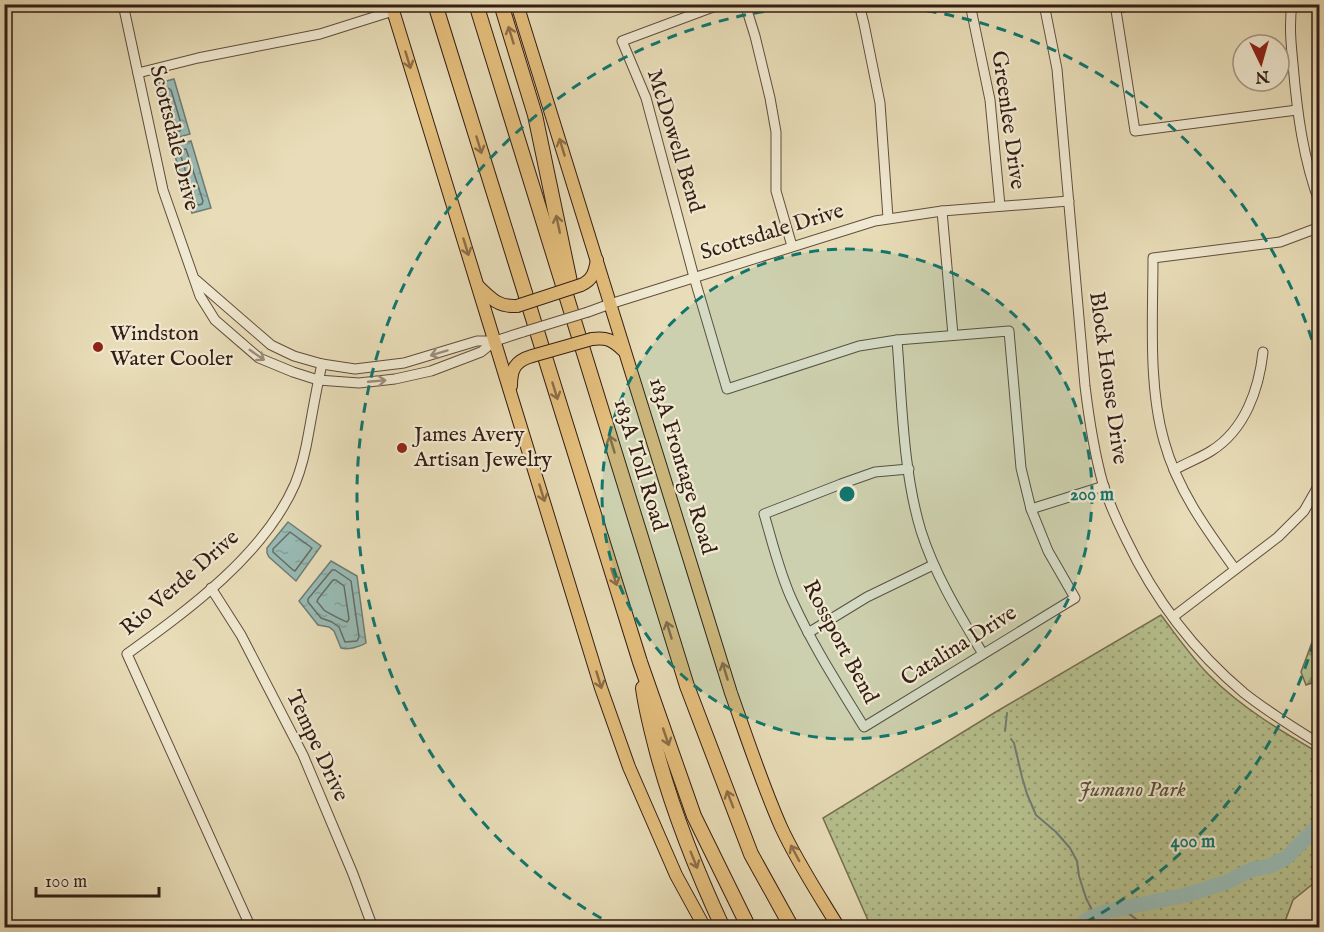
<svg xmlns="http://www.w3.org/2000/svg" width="1324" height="932" font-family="'IM FELL English',serif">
<defs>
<pattern id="green-dots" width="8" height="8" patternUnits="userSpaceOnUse" patternTransform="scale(1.5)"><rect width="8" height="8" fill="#b6c08e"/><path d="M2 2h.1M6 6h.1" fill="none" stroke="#959b73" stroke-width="1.8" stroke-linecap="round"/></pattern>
<pattern id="forest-firs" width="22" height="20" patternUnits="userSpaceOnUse" patternTransform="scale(1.5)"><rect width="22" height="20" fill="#b6c08e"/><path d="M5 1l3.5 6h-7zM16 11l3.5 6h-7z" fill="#959b73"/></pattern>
<pattern id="water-ripples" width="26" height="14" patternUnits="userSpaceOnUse" patternTransform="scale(1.5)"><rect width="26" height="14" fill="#98bbb5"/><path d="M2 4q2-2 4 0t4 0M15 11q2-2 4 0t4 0" fill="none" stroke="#84a09b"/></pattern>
</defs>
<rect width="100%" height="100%" fill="#e8ddb8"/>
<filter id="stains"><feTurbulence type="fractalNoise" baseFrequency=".00333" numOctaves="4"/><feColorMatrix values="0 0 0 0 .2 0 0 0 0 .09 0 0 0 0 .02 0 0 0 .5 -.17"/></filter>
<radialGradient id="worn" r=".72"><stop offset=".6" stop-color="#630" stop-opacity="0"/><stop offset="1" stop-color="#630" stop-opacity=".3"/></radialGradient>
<path fill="url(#green-dots)" stroke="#756e51" stroke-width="1.5" d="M 1161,615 C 1177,636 1192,658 1210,676 C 1242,708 1281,731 1319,753 L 1319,879 L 1293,900 L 1283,927 L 871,927 L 823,818 L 994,713 Z"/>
<path fill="url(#forest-firs)" stroke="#756e51" stroke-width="1.5" d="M 1319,629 L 1319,684 L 1318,681 L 1306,685 L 1301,672 L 1315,634 Z"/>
<g fill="url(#water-ripples)" stroke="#707c75" stroke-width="1.5">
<path d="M 174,79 L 190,134 L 172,139 L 168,137 L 159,87 L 159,83 Z"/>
<path d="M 191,141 L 211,208 L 192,213 L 172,146 Z"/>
<path d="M 288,522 L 321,546 L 296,581 L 269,557 L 267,553 L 267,548 Z"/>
<path d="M 331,561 L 357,576 L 366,643 C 360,647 348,650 341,648 L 334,631 L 329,627 L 318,625 L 299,601 Z"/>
</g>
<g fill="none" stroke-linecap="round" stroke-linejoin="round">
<g stroke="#666c64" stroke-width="1.5">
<path d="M 168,88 L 171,90 L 182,127 L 180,131 L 175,132 L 173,130 L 166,92 Z"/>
<path d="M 186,149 L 203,201 L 202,204 L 199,205 L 195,203 L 180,153 L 182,150 Z"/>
<path d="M 290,532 L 312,548 L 295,571 L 293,570 L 273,552 L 273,549 Z"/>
<path d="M 332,570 L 335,570 L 351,581 L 359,637 L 357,641 L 345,642 L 339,627 L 332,622 L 321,618 L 308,602 L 308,599 Z"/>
<path d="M 333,580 L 336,580 L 344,586 L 349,619 L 347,622 C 344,621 326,612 324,610 C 323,609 318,602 317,602 L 318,599 Z"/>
</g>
<g stroke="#707c75" stroke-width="2">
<path d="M 1005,731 L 1007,713"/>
<path d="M 1011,739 L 1014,743 L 1022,777 L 1027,794 L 1036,815 L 1056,832 L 1070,848 L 1077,861 L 1079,876 L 1086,898 L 1095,916"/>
<path d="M 1313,831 L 1320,830"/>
<path d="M 1122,909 C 1130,915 1139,919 1144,928"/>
</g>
<path stroke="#98bbb5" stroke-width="15" d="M 1078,928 L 1088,919 L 1104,912 L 1186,895 L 1227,882 L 1253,869 L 1270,866 L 1287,857 L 1320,824"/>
<defs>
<g id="minor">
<path d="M 123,4 L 163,190 L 200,296 L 215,320 L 259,358 L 293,372 L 318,380 L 359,383 L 395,379 L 431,371 L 481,352 L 495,341"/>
<path d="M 721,4 L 622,41 L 646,98 L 694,277 L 727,389 L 859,346 L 897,340 L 1009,331 L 1021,468 L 1031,509 L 1048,551 L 1075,598 L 864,727 C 839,686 813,646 793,602 C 780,575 773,544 764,514 L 841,484 L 875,472 L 909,469"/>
<path d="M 745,4 L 755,36 L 770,98 L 776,132 L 776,191 L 792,246"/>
<path d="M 859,4 L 864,24 L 880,103 L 888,218"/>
<path d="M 970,4 L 990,100 L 1000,206"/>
<path d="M 1044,4 L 1057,69 L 1085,386 C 1089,419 1094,452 1103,484 C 1109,503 1117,521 1126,539 C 1154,598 1194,651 1244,693 C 1268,712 1294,728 1320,744"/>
<path d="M 1115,4 L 1135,131 L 1297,110"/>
<path d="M 1292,4 C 1289,25 1291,44 1293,64 C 1297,112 1303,159 1320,204"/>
<path d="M 1116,8 L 1145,4"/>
<path d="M 138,73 L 198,58 L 320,34 L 393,11"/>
<path d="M 942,211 L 953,335"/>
<path d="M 196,280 L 271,345 L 294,356 L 322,364 L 355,369 L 404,363 L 477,341 L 495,341 L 523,332"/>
<path d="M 588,312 L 610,304 L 875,221 L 942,211 L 1069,201"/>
<path d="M 897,340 C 902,402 903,472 921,531 C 935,575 959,614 983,654"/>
<path d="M 1174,470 C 1186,463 1200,458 1211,451 C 1245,430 1259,389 1263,352"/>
<path d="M 1031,509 L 1104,486"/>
<path d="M 1235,569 C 1206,529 1177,489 1164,441 C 1148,385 1153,316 1153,258 L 1280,242 L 1320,227"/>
<path d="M 211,588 L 241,635 L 303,755 L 353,874 L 373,928"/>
<path d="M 1173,617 L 1278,537 L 1304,511 L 1320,483"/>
<path d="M 808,633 L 867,597 L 933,565"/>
<path d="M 251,928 L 127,654 C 188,610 264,555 295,484 C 302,467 306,449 309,431 C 313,409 317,386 322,364"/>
</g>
<g id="major">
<path d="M 391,4 L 601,688 L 629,767 L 676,875 L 705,928"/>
<path d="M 517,4 L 731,693 C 747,738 762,784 781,827 C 797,862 819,895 839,928"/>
<path d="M 581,285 C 593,280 595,271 597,260"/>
<path d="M 479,287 C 492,299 498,307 517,306"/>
<path d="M 592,339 C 607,337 612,340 623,350"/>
<path d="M 511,386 C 511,369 515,361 532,356"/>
</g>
<g id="highway">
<path d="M 435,4 L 640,662 L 694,816 L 749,928"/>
<path d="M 476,4 L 687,686 L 751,854 L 792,928"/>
<path d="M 501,4 L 535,115 L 570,282"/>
<path d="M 643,688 C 646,711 652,733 658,756 C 674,814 697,872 723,928"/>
</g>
</defs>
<use href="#minor" stroke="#614d3d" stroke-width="11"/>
<use href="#major" stroke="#341d14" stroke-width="14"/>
<use href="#highway" stroke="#341d14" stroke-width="16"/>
<use href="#minor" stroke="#f0e9d1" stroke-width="9"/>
<use href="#major" stroke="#e4be7c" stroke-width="12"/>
<use href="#highway" stroke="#e4be7c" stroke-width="14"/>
<defs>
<path id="minor-bridge" d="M 523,332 L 588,312"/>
<g id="major-bridge">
<path d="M 517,306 L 581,285"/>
<path d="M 532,356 L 592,339"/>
</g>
</defs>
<use href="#minor-bridge" stroke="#614d3d" stroke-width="11" stroke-linecap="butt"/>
<use href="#major-bridge" stroke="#341d14" stroke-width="14" stroke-linecap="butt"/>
<use href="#minor-bridge" stroke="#f0e9d1" stroke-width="9"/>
<use href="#major-bridge" stroke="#e4be7c" stroke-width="12"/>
</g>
<defs><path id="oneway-shaft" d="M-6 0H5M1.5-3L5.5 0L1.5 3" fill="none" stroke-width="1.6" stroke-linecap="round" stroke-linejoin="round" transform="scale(1.5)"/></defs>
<g stroke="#8c6e48">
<use href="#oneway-shaft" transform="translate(511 35) rotate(-107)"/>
<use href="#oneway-shaft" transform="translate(408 60) rotate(73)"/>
<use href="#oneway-shaft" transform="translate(479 145) rotate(73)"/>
<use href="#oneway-shaft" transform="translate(562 147) rotate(-107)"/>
<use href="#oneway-shaft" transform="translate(558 224) rotate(-102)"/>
<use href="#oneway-shaft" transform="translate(466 247) rotate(73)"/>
<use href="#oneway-shaft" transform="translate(555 391) rotate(73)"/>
<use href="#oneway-shaft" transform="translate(612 444) rotate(-107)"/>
<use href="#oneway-shaft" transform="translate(542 493) rotate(73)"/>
<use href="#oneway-shaft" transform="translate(614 577) rotate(72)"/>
<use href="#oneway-shaft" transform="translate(669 630) rotate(-107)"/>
<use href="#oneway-shaft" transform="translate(725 671) rotate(-107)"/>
<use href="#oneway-shaft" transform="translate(599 680) rotate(73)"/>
<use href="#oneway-shaft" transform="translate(666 737) rotate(71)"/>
<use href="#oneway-shaft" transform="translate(730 799) rotate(-111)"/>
<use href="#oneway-shaft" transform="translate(795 853) rotate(-118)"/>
<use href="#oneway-shaft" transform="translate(694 860) rotate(68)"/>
</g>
<g stroke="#9b8d7c">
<use href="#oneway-shaft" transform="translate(439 353) rotate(163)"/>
<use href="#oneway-shaft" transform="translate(257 355) rotate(35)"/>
<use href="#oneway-shaft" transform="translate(377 381) rotate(-5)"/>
</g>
<circle cx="847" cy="494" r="245" fill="#0f766e" fill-opacity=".12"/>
<g fill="none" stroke="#0f766e" stroke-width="3" stroke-dasharray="10 8">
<circle cx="847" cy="494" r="245"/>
<path d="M1319 625A490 490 0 0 1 1077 927M617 927A490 490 0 0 1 821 5M873 5A490 490 0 0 1 1319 363"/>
</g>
<g fill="#8f2418" stroke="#f0e9d1" stroke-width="2">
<circle cx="98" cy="347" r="6"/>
<circle cx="402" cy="448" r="6"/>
</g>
<g text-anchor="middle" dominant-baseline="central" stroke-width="4.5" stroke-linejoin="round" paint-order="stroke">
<g font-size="22" fill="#341d14" stroke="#f0e9d1">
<text transform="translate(1008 120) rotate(82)">Greenlee Drive</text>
<text transform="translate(174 138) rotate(76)">Scottsdale Drive</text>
<text transform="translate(675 141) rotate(73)">McDowell Bend</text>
<text transform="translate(772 232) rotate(-17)">Scottsdale Drive</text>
<text transform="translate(1108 378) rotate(82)">Block House Drive</text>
<text transform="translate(640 465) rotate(73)">183A Toll Road</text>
<text transform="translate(682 466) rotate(73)">183A Frontage Road</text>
<text transform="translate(180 583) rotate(-41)">Rio Verde Drive</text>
<text transform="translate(840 642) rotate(62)">Rossport Bend</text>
<text transform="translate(959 646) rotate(-32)">Catalina Drive</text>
<text transform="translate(317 746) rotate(65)">Tempe Drive</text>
</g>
<g font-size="22" fill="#341d14" stroke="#f0e9d1" text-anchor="start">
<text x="110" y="334">Windston<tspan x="110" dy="25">Water Cooler</tspan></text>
<text x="414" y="435">James Avery<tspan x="414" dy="25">Artisan Jewelry</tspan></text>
</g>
<g font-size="22" font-style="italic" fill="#5b4e39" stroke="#f0e9d1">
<text x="1132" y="790">Jumano Park</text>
</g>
</g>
<circle cx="847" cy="494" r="9" fill="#0f766e" stroke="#f0e9d1" stroke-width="3"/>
<g font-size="18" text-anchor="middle" font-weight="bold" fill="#0f766e" stroke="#f0e9d1" stroke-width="4.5" stroke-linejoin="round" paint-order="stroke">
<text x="1092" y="500">200 m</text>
<text x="1193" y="847">400 m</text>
</g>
<rect width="1324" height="932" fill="none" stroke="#e8ddb8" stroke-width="24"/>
<rect x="6" y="6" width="1312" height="920" fill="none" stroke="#341d14" stroke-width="3"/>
<rect x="12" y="12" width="1300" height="908" fill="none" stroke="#341d14" stroke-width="1.5"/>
<g transform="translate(1261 63) rotate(175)"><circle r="28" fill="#f0e9d1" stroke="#a59785" stroke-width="1.5"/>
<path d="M0-4.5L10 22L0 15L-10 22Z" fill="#8f2418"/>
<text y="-9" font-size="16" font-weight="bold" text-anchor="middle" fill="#341d14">N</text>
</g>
<path d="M36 887v9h123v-9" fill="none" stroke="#341d14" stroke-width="3"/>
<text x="45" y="887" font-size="18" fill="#341d14" stroke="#f0e9d1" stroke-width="4.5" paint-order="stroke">100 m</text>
<rect width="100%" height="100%" filter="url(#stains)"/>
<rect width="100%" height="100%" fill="url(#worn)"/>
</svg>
